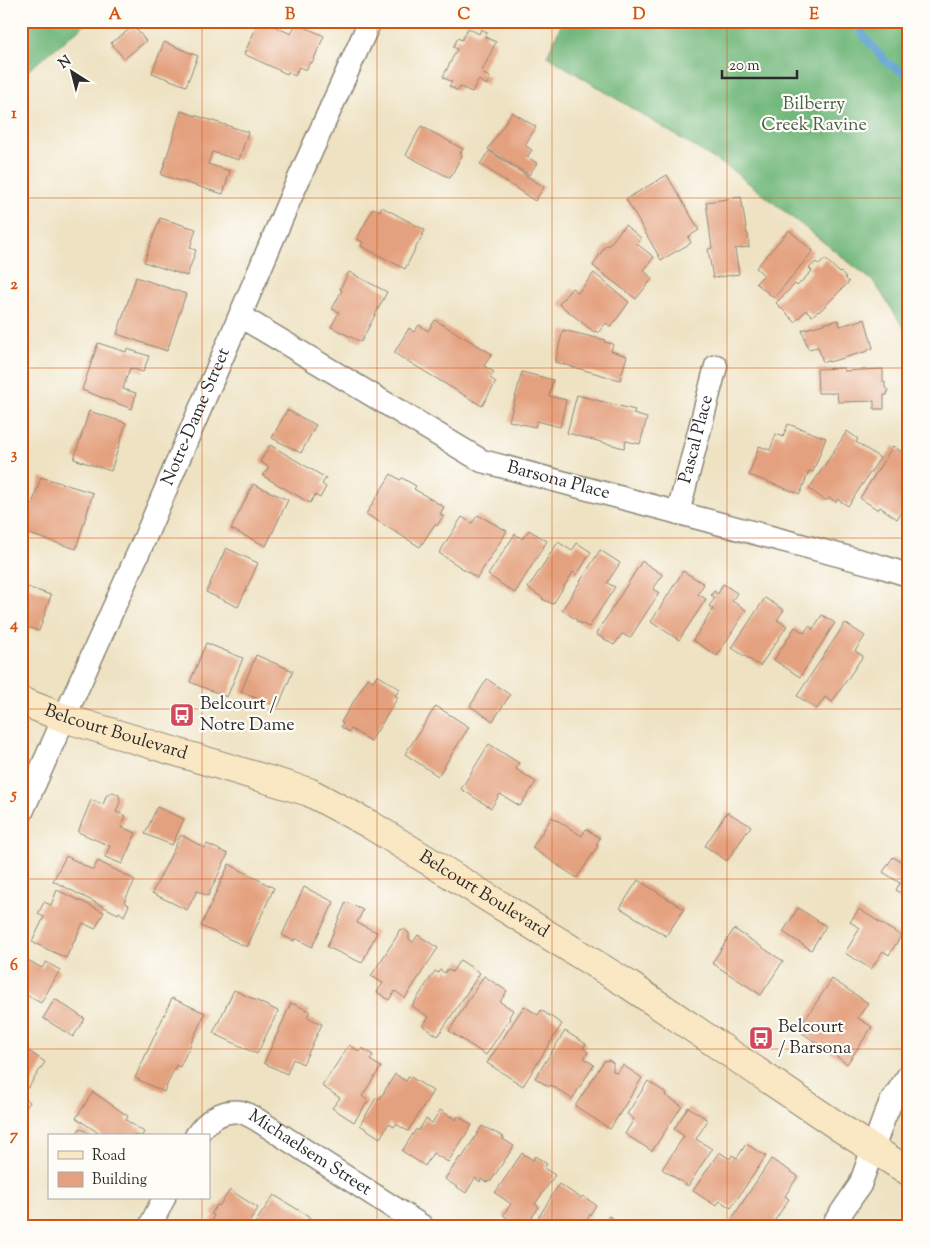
<svg xmlns="http://www.w3.org/2000/svg" width="929" height="1247" font-family="'Sorts Mill Goudy',serif">
<rect width="100%" height="100%" fill="#fdfcf7"/>
<filter id="ink" filterUnits="userSpaceOnUse"><feTurbulence type="fractalNoise" baseFrequency=".02" numOctaves="2"/><feDisplacementMap in="SourceGraphic" scale="10" xChannelSelector="R" yChannelSelector="G"/><feConvolveMatrix kernelMatrix="1 2 1 2 8 2 1 2 1" color-interpolation-filters="sRGB"/></filter>
<filter id="wash" filterUnits="userSpaceOnUse"><feTurbulence type="fractalNoise" baseFrequency=".0096" numOctaves="4" result="noise"/><feDisplacementMap in="SourceGraphic" scale="20" xChannelSelector="R" yChannelSelector="G"/><feGaussianBlur stdDeviation="1.12" result="paint"/><feColorMatrix in="noise" values="0 0 0 0 0 0 0 0 0 0 0 0 0 0 0 0 0 1.4 0 .05"/><feComposite in="paint" operator="in"/></filter>
<g filter="url(#wash)">
<rect width="100%" height="100%" fill="#eee2c2"/>
<g fill="#72b87c" stroke="#4e7254">
<path d="M 21,21 L 89,21 L 21,76 Z"/>
<path d="M 563,21 L 908,21 L 908,334 L 874,282 L 732,170 L 547,56 Z"/>
</g>
<g fill="none" stroke-linecap="round" stroke-linejoin="round">
<path stroke="#5da2d2" stroke-width="8" d="M 859,21 L 862,34 L 887,63 L 908,75"/>
</g>
<g id="blocks">
<g fill="#e4a17f">
<path d="M 259,21 L 263,21 L 291,34 L 296,23 L 324,36 L 312,63 L 310,62 L 306,70 L 299,67 L 295,76 L 288,72 L 287,74 L 244,54 Z"/>
<path d="M 134,26 L 146,41 L 124,59 L 111,43 Z"/>
<path d="M 468,28 L 479,34 L 481,29 L 487,32 L 485,37 L 496,42 L 481,73 L 490,77 L 487,85 L 478,80 L 472,92 L 460,87 L 458,91 L 449,86 L 452,82 L 443,77 L 457,49 L 453,47 L 458,38 L 462,40 Z"/>
<path d="M 164,42 L 198,56 L 186,86 L 152,73 Z"/>
<path d="M 181,111 L 248,132 L 239,160 L 212,152 L 208,164 L 230,171 L 223,194 L 161,175 Z"/>
<path d="M 512,112 L 536,127 L 525,145 L 532,150 L 527,157 L 537,163 L 529,175 L 488,149 Z"/>
<path d="M 421,126 L 463,149 L 460,154 L 462,155 L 450,178 L 406,155 Z"/>
<path d="M 489,151 L 544,187 L 535,201 L 480,164 Z"/>
<path d="M 667,175 L 699,230 L 688,237 L 691,243 L 661,260 L 626,199 Z"/>
<path d="M 741,197 L 747,234 L 748,234 L 749,247 L 735,249 L 739,274 L 713,278 L 708,249 L 712,248 L 706,202 Z"/>
<path d="M 382,207 L 425,230 L 405,269 L 361,246 L 363,242 L 357,239 L 373,208 L 380,211 Z"/>
<path d="M 160,218 L 196,229 L 190,248 L 196,250 L 187,276 L 144,262 Z"/>
<path d="M 625,225 L 641,238 L 637,244 L 654,257 L 644,270 L 652,279 L 636,299 L 593,266 L 605,246 L 609,245 Z"/>
<path d="M 789,230 L 813,251 L 774,298 L 756,283 L 764,275 L 756,268 Z"/>
<path d="M 825,259 L 840,273 L 841,272 L 846,277 L 845,278 L 849,282 L 819,312 L 818,311 L 812,316 L 806,310 L 795,322 L 776,303 L 795,284 L 797,286 L 812,271 L 809,268 L 816,262 L 819,265 Z"/>
<path d="M 349,272 L 387,292 L 361,342 L 331,327 L 339,312 L 332,309 L 342,290 L 340,289 Z"/>
<path d="M 594,273 L 629,302 L 611,327 L 606,323 L 598,333 L 596,331 L 594,332 L 559,304 L 572,288 L 578,293 Z"/>
<path d="M 136,277 L 186,294 L 167,351 L 117,334 Z"/>
<path d="M 865,319 L 873,348 L 868,350 L 868,351 L 829,362 L 829,361 L 823,362 L 818,347 L 808,349 L 802,330 L 838,320 L 840,326 Z"/>
<path d="M 435,320 L 492,354 L 484,366 L 494,372 L 490,378 L 496,382 L 482,406 L 394,353 L 409,328 L 414,332 L 419,325 L 428,331 Z"/>
<path d="M 563,330 L 605,340 L 604,342 L 613,344 L 611,351 L 627,356 L 620,380 L 555,362 Z"/>
<path d="M 98,343 L 126,352 L 127,349 L 149,356 L 143,372 L 130,368 L 127,376 L 123,389 L 136,393 L 132,409 L 82,390 Z"/>
<path d="M 844,368 L 844,371 L 883,369 L 883,382 L 885,382 L 885,388 L 888,390 L 887,395 L 884,395 L 884,409 L 874,409 L 874,401 L 838,402 L 837,393 L 818,393 L 817,369 Z"/>
<path d="M 522,372 L 553,380 L 549,396 L 566,400 L 560,427 L 537,421 L 535,427 L 509,421 Z"/>
<path d="M 577,395 L 635,410 L 633,414 L 647,418 L 640,444 L 626,441 L 624,448 L 567,433 Z"/>
<path d="M 287,410 L 316,425 L 301,453 L 272,438 Z"/>
<path d="M 89,411 L 126,423 L 111,471 L 74,459 Z"/>
<path d="M 788,424 L 826,438 L 813,472 L 809,471 L 800,494 L 749,475 L 759,446 L 770,450 L 776,434 L 783,437 Z"/>
<path d="M 847,431 L 858,439 L 856,442 L 880,458 L 848,506 L 837,499 L 836,502 L 829,498 L 828,500 L 825,500 L 809,489 Z"/>
<path d="M 270,445 L 326,478 L 322,484 L 326,487 L 320,498 L 315,495 L 310,503 L 263,476 L 269,467 L 260,462 Z"/>
<path d="M 893,446 L 908,456 L 908,502 L 897,519 L 880,507 L 878,510 L 860,498 Z"/>
<path d="M 391,474 L 400,480 L 402,478 L 416,486 L 414,489 L 444,507 L 440,514 L 443,516 L 437,526 L 435,524 L 420,547 L 366,514 Z"/>
<path d="M 41,477 L 93,493 L 76,549 L 23,532 Z"/>
<path d="M 253,484 L 288,500 L 266,546 L 231,529 Z"/>
<path d="M 478,515 L 507,531 L 477,578 L 439,553 L 462,517 L 472,523 Z"/>
<path d="M 529,530 L 547,541 L 515,593 L 488,575 L 515,534 L 522,539 Z"/>
<path d="M 558,542 L 572,551 L 577,543 L 591,552 L 577,575 L 573,572 L 553,604 L 542,599 L 543,598 L 528,588 Z"/>
<path d="M 226,548 L 258,563 L 238,607 L 206,592 Z"/>
<path d="M 600,550 L 620,563 L 607,583 L 615,587 L 589,627 L 576,621 L 577,620 L 562,610 Z"/>
<path d="M 642,561 L 663,575 L 653,589 L 659,593 L 630,638 L 622,634 L 614,645 L 596,634 Z"/>
<path d="M 683,571 L 704,584 L 698,594 L 706,599 L 679,640 L 651,622 Z"/>
<path d="M 723,584 L 737,593 L 732,601 L 746,610 L 717,656 L 693,640 L 713,609 L 709,606 L 715,598 L 711,595 L 714,591 L 718,594 Z"/>
<path d="M 21,585 L 51,595 L 39,631 L 21,625 Z"/>
<path d="M 765,598 L 784,610 L 777,620 L 787,626 L 760,666 L 732,648 Z"/>
<path d="M 822,615 L 835,623 L 800,677 L 774,660 L 795,627 L 804,633 L 809,626 L 813,629 Z"/>
<path d="M 845,623 L 865,636 L 855,651 L 863,656 L 832,702 L 825,697 L 817,709 L 797,696 Z"/>
<path d="M 206,643 L 243,658 L 227,697 L 190,682 Z"/>
<path d="M 256,655 L 293,671 L 278,707 L 264,701 L 263,703 L 255,700 L 256,698 L 241,692 Z"/>
<path d="M 377,675 L 400,689 L 395,696 L 398,697 L 371,741 L 351,729 L 349,732 L 341,727 L 343,723 L 341,722 L 368,678 L 373,681 Z"/>
<path d="M 487,679 L 510,695 L 493,721 L 470,706 Z"/>
<path d="M 436,706 L 469,727 L 438,776 L 405,754 Z"/>
<path d="M 489,744 L 519,763 L 516,769 L 536,782 L 520,806 L 500,794 L 491,808 L 461,789 Z"/>
<path d="M 113,792 L 119,795 L 120,802 L 116,812 L 126,816 L 121,827 L 136,833 L 122,864 L 105,857 L 110,846 L 78,832 L 91,800 L 103,805 L 106,796 Z"/>
<path d="M 157,807 L 184,819 L 172,845 L 145,834 Z"/>
<path d="M 727,812 L 751,826 L 727,861 L 705,846 Z"/>
<path d="M 552,817 L 582,836 L 586,829 L 600,838 L 596,845 L 598,846 L 577,878 L 532,848 Z"/>
<path d="M 181,835 L 205,848 L 207,844 L 228,854 L 208,896 L 197,891 L 187,910 L 152,893 Z"/>
<path d="M 66,856 L 93,870 L 98,861 L 135,880 L 124,902 L 129,905 L 124,916 L 119,912 L 118,914 L 53,881 Z"/>
<path d="M 893,857 L 905,864 L 908,860 L 908,898 L 896,890 L 900,883 L 883,872 Z"/>
<path d="M 229,864 L 274,888 L 247,947 L 201,926 Z"/>
<path d="M 638,880 L 684,909 L 666,936 L 620,908 Z"/>
<path d="M 304,887 L 334,902 L 312,947 L 295,938 L 294,941 L 282,935 Z"/>
<path d="M 57,890 L 104,912 L 95,929 L 83,923 L 66,958 L 32,942 L 44,917 L 38,914 L 44,902 L 51,905 Z"/>
<path d="M 346,902 L 363,910 L 357,923 L 377,932 L 362,963 L 327,947 Z"/>
<path d="M 798,908 L 826,926 L 811,950 L 783,932 Z"/>
<path d="M 859,909 L 901,936 L 889,955 L 883,951 L 871,969 L 845,953 L 860,928 L 850,922 Z"/>
<path d="M 404,929 L 409,933 L 409,939 L 413,942 L 418,935 L 438,948 L 405,998 L 395,991 L 389,1000 L 377,992 L 383,983 L 371,976 L 397,936 L 399,930 Z"/>
<path d="M 734,929 L 783,961 L 761,995 L 712,963 Z"/>
<path d="M 24,958 L 42,968 L 46,962 L 60,970 L 41,1003 L 21,992 L 21,962 Z"/>
<path d="M 460,960 L 480,973 L 438,1036 L 423,1026 L 429,1017 L 412,1006 L 435,971 L 438,973 L 440,970 L 445,973 L 447,969 L 452,972 Z"/>
<path d="M 484,976 L 507,991 L 500,1002 L 513,1010 L 509,1017 L 510,1018 L 486,1055 L 449,1031 Z"/>
<path d="M 832,979 L 868,1003 L 858,1018 L 872,1027 L 847,1064 L 798,1030 Z"/>
<path d="M 234,990 L 278,1011 L 257,1054 L 213,1033 Z"/>
<path d="M 172,998 L 205,1013 L 180,1067 L 176,1065 L 164,1092 L 135,1078 Z"/>
<path d="M 55,999 L 85,1019 L 73,1037 L 43,1018 Z"/>
<path d="M 291,1003 L 310,1011 L 307,1017 L 322,1024 L 303,1064 L 293,1059 L 287,1074 L 264,1063 Z"/>
<path d="M 524,1006 L 538,1015 L 541,1010 L 562,1024 L 523,1086 L 487,1063 Z"/>
<path d="M 565,1031 L 586,1044 L 583,1048 L 588,1052 L 584,1058 L 594,1065 L 572,1099 L 551,1085 L 549,1087 L 535,1078 Z"/>
<path d="M 349,1045 L 360,1052 L 362,1048 L 373,1055 L 370,1060 L 381,1067 L 362,1096 L 368,1101 L 354,1122 L 332,1108 L 340,1098 L 322,1086 Z"/>
<path d="M 21,1046 L 45,1062 L 28,1088 L 21,1084 Z"/>
<path d="M 609,1060 L 613,1063 L 613,1071 L 617,1073 L 623,1065 L 642,1078 L 610,1129 L 575,1106 L 604,1061 Z"/>
<path d="M 395,1074 L 406,1081 L 409,1076 L 433,1091 L 408,1131 L 396,1124 L 394,1127 L 389,1123 L 380,1138 L 360,1125 L 376,1098 L 379,1100 Z"/>
<path d="M 648,1081 L 666,1093 L 665,1095 L 682,1106 L 652,1151 L 625,1134 L 634,1119 L 627,1114 Z"/>
<path d="M 93,1092 L 128,1116 L 126,1120 L 144,1132 L 142,1136 L 103,1136 L 76,1118 Z"/>
<path d="M 21,1096 L 30,1102 L 21,1115 Z"/>
<path d="M 688,1107 L 708,1120 L 696,1139 L 712,1149 L 688,1186 L 662,1169 L 684,1136 L 674,1129 Z"/>
<path d="M 440,1110 L 456,1120 L 458,1116 L 472,1125 L 448,1162 L 433,1153 L 425,1166 L 402,1151 L 416,1129 L 418,1131 L 426,1119 L 432,1123 Z"/>
<path d="M 482,1126 L 504,1137 L 503,1139 L 514,1146 L 491,1181 L 486,1182 L 481,1179 L 480,1182 L 475,1178 L 466,1193 L 445,1179 L 460,1157 L 462,1158 Z"/>
<path d="M 80,1128 L 92,1136 L 75,1136 Z"/>
<path d="M 746,1144 L 766,1156 L 731,1208 L 720,1201 L 716,1206 L 693,1191 L 719,1152 L 730,1159 L 732,1155 L 737,1158 Z"/>
<path d="M 522,1153 L 533,1160 L 535,1156 L 547,1164 L 544,1168 L 555,1175 L 535,1204 L 539,1207 L 526,1226 L 519,1226 L 503,1215 L 511,1204 L 495,1193 Z"/>
<path d="M 771,1159 L 798,1176 L 785,1196 L 789,1199 L 771,1226 L 741,1226 L 731,1220 Z"/>
<path d="M 559,1184 L 581,1198 L 583,1196 L 596,1205 L 583,1226 L 539,1226 L 535,1223 Z"/>
<path d="M 230,1190 L 258,1208 L 247,1226 L 209,1226 L 214,1215 L 211,1214 L 217,1205 L 219,1206 Z"/>
<path d="M 274,1195 L 310,1217 L 304,1226 L 253,1226 Z"/>
<path d="M 609,1216 L 623,1226 L 603,1226 Z"/>
</g>
</g>
</g>
<g filter="url(#ink)">
<use href="#blocks" fill-opacity="0" stroke="#8c8676" stroke-width="1"/>
<g fill="none" stroke-linecap="round" stroke-linejoin="round">
<defs>
<g id="street">
<path id="s1" d="M 240,316 L 482,461 L 880,566 L 908,575"/>
<path id="s2" d="M 678,513 L 716,366"/>
<path id="s3" d="M 21,814 L 144,540 L 292,194 L 370,21"/>
<path id="s4" d="M 196,1136 C 206,1121 222,1109 241,1112 C 246,1113 251,1117 256,1119 L 422,1226"/>
<path d="M 150,1226 L 164,1198"/>
<path d="M 832,1226 L 860,1185 L 884,1118 L 891,1102 L 908,1076"/>
</g>
<g id="secondary">
<path id="s5" d="M 21,701 L 64,718 L 309,792 L 369,824 L 629,985 L 851,1135 L 908,1171"/>
</g>
</defs>
<use href="#street" stroke="#8c8676" stroke-width="25"/>
<use href="#secondary" stroke="#8c8676" stroke-width="30"/>
<use href="#street" stroke="#fff" stroke-width="22"/>
<use href="#secondary" stroke="#fae7c3" stroke-width="28"/>
</g>
</g>
<path fill="none" stroke="#d5540f" stroke-width="1" stroke-opacity="0.55" d="M 202,21 L 202,1136M 377,21 L 377,1226M 552,21 L 552,1226M 727,21 L 727,1226M 21,198 L 908,198M 21,368 L 908,368M 21,538 L 908,538M 21,709 L 908,709M 21,879 L 908,879M 21,1049 L 908,1049M 202,1198 L 202,1226"/>
<defs>
<symbol id="bus-square" viewBox="-11 -11 22 22"><rect x="-9" y="-9" width="18" height="18" rx="4" fill="#d1495b" stroke="#fdfcf7"/><path d="M-5-6H5V4H4V6H2V4H-2V6H-4V4H-5ZM-3.5-4V0h7V-4ZM-3.5 1.2v1.5H-2V1.2ZM2 1.2v1.5H3.5V1.2Z" fill="#fff"/></symbol>
</defs>
<g fill-rule="evenodd">
<use href="#bus-square" x="168" y="701" width="28" height="28"/>
<use href="#bus-square" x="747" y="1024" width="28" height="28"/>
</g>
<g text-anchor="middle" dominant-baseline="central" stroke-width="4.5" stroke-linejoin="round" paint-order="stroke">
<g font-size="18" fill="#495f4a" stroke="#fdfcf7">
<text x="814" y="105">Bilberry<tspan x="814" dy="21">Creek Ravine</tspan></text>
</g>
<g font-size="18" fill="#2b2b2b" stroke="#fdfcf7">
<text stroke="none"><textPath href="#s3" startOffset="434">Notre-Dame Street</textPath></text>
<text stroke="none"><textPath href="#s2" startOffset="76">Pascal Place</textPath></text>
<text stroke="none"><textPath href="#s1" startOffset="361">Barsona Place</textPath></text>
<text stroke="none"><textPath href="#s5" startOffset="100">Belcourt Boulevard</textPath></text>
<text stroke="none"><textPath href="#s5" startOffset="505">Belcourt Boulevard</textPath></text>
<text stroke="none"><textPath href="#s4" startOffset="134">Michaelsem Street</textPath></text>
</g>
<g font-size="18" fill="#2b2b2b" stroke="#fdfcf7" text-anchor="start">
<text x="200" y="705">Belcourt /<tspan x="200" dy="21">Notre Dame</tspan></text>
<text x="778" y="1028">Belcourt<tspan x="778" dy="21">/ Barsona</tspan></text>
</g>
</g>
<rect width="929" height="1247" fill="none" stroke="#fdfcf7" stroke-width="55"/>
<rect x="48" y="1134" width="162" height="65" fill="#fdfcf7" stroke="#a9a8a5"/>
<rect x="58" y="1151" width="25" height="8" fill="#fae7c3" stroke="#a9a8a5"/>
<text x="92" y="1160" font-size="15" fill="#2b2b2b">Road</text>
<rect x="58" y="1172" width="25" height="15" fill="#e4a17f" stroke="#a9a8a5"/>
<text x="92" y="1184" font-size="15" fill="#2b2b2b">Building</text>
<g transform="translate(72 72) rotate(324)" stroke="#fdfcf7" stroke-width="4" paint-order="stroke">
<path d="M0-4L9 19L0 12L-9 19Z" fill="#2b2b2b"/>
<text y="-8" font-size="14" font-weight="bold" text-anchor="middle" fill="#2b2b2b">N</text>
</g>
<path d="M722 70v8h75v-8" fill="none" stroke="#2b2b2b" stroke-width="2.5"/>
<text x="729" y="70" font-size="15" fill="#2b2b2b" stroke="#fdfcf7" stroke-width="4" paint-order="stroke">20 m</text>
<rect x="28" y="28" width="874" height="1192" fill="none" stroke="#d5540f" stroke-width="2"/>
<g font-size="16" text-anchor="middle" font-weight="bold" fill="#d5540f">
<text x="115" y="19">A</text>
<text x="290" y="19">B</text>
<text x="464" y="19">C</text>
<text x="639" y="19">D</text>
<text x="814" y="19">E</text>
<text x="14" y="118">1</text>
<text x="14" y="289">2</text>
<text x="14" y="459">3</text>
<text x="14" y="629">4</text>
<text x="14" y="799">5</text>
<text x="14" y="970">6</text>
<text x="14" y="1140">7</text>
</g>
</svg>
